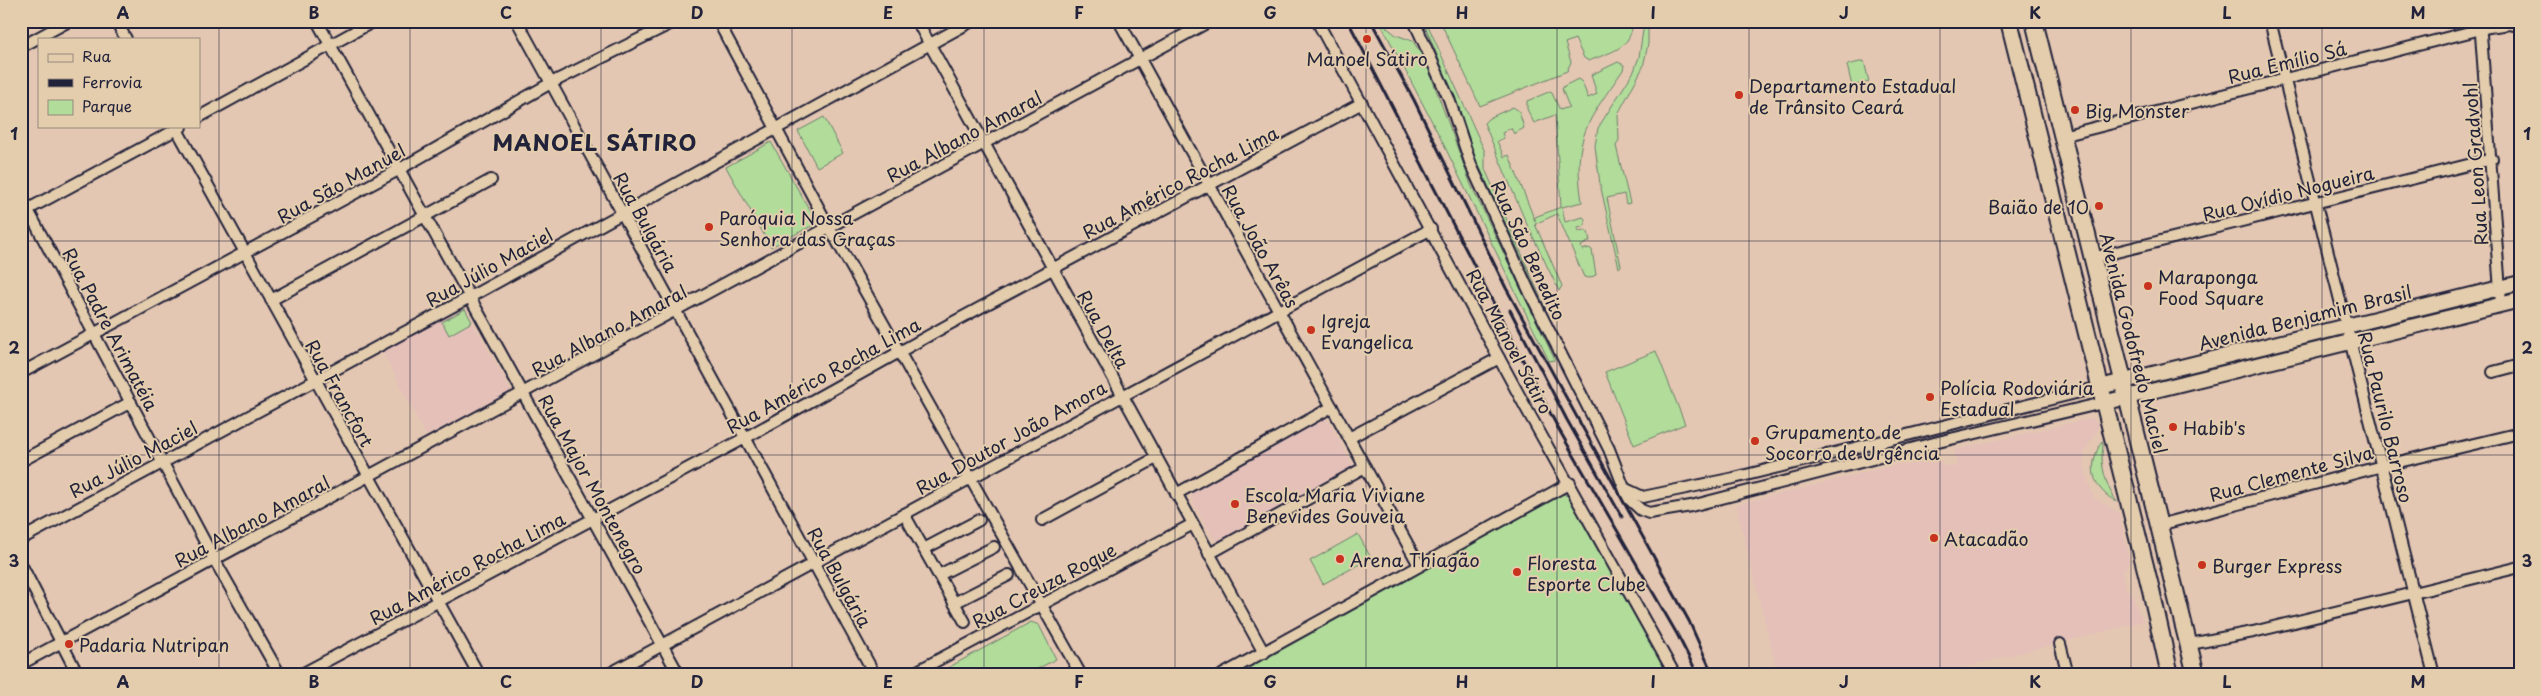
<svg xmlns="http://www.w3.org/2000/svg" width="2541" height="696" font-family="'Playpen Sans',sans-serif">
<rect width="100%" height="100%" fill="#e4c7b2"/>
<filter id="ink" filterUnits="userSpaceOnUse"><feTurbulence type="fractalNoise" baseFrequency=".02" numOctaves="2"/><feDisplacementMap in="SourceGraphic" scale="10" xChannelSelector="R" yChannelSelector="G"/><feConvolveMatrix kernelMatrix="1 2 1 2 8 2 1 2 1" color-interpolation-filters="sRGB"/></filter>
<g filter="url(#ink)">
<g fill="#e4c0b9">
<path d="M 461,309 L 465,309 L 511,391 L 426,436 L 381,348 Z"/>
<path d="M 1326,417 L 1354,467 L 1221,542 L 1214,539 L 1191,498 L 1193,490 Z"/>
<path d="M 2093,418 L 2099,425 L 2085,452 L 2084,466 L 2093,497 L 2119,513 L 2130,563 L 2123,571 L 2126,588 L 2134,597 L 2138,612 L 2144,621 L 1935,675 L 1778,675 L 1736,505 L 1898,464 L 1907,465 L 1938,459 L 1945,466 L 1957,467 L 1954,450 Z"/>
</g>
<g fill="#b1dc9a" stroke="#6a7f6a">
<path d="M 1423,21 L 1426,21 L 1485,152 L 1485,169 L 1546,310 L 1474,155 L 1459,108 Z"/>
<path d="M 1440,21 L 1633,21 C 1631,50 1612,51 1589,61 L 1584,58 L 1575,39 L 1565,43 L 1571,62 L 1567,71 L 1480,106 Z"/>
<path d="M 1380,22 L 1396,35 L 1413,41 L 1426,62 L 1471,185 L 1555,360 L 1549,361 L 1441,139 Z"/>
<path d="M 1644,24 L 1648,25 L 1648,44 L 1643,67 L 1618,114 L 1619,140 L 1616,146 L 1630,203 L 1626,204 L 1624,194 L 1607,198 L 1621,266 L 1619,268 L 1600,184 L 1595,146 L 1598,128 L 1634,71 L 1639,57 Z"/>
<path d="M 1864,61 L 1869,82 L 1852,86 L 1847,65 Z"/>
<path d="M 1618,62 L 1624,65 L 1623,70 C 1588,121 1572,136 1582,202 L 1562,207 L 1565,222 L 1583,217 L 1585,219 L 1585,226 L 1578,228 L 1578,231 L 1585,230 L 1588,232 L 1590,241 L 1581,246 L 1582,250 L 1589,248 L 1592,250 L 1596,275 L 1589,278 L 1584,277 L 1557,214 L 1535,224 L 1562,286 L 1559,291 L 1524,218 L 1484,123 L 1489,118 L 1513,107 L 1519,111 L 1524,128 L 1514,134 L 1511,128 L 1502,133 L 1504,138 L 1497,141 L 1504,157 L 1509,155 L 1535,221 L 1535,217 L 1561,207 L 1555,115 L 1534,123 L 1527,109 L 1527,101 L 1551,91 L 1560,110 L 1569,107 L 1562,89 L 1564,86 L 1578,79 L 1582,82 L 1588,98 L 1597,94 L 1591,75 Z"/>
<path d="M 824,117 L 843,153 L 817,167 L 798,131 Z"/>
<path d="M 771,142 L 817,223 L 771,247 L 726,167 Z"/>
<path d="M 465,309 L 472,322 L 449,335 L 442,322 Z"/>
<path d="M 1656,351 L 1685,424 L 1634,445 L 1605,372 Z"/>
<path d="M 2102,441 C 2104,447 2102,450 2102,457 C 2102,471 2108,490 2117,502 C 2091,488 2087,466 2102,441 Z"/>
<path d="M 1563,494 L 1570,497 L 1654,648 L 1666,675 L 1236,675 Z"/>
<path d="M 1358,534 L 1371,558 L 1323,584 L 1310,561 Z"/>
<path d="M 1031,622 L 1039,625 L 1056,659 L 1026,675 L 935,675 Z"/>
</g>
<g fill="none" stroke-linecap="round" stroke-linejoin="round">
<defs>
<g id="minor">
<path d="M 116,21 L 126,39"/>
<path d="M 317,21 L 679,675"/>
<path d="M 517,21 L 875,675"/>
<path d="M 718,21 L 829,227 L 1081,675"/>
<path d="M 917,21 L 1264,653"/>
<path d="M 1119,21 L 1419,565"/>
<path d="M 1317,21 L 1526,408 L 1675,675"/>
<path d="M 1414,21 L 1449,99 L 1471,165 L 1530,293 L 1609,449 L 1628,498 L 1641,510 L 1649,513 L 1691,506 L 1938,442 L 2103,403"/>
<path d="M 2270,21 L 2434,675"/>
<path d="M 2480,21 L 2501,304"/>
<path d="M 21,47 L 69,21"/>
<path d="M 199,117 L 374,21"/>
<path d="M 175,126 L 479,675"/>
<path d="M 2062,136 L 2489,27 L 2509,24 L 2520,26"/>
<path d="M 28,210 L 214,559 L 280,675"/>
<path d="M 21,213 L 181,127"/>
<path d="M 2092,258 L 2492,159"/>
<path d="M 271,300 L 491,180"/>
<path d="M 2493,372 L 2520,365"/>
<path d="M 21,373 L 398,170 L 551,83 L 676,21"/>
<path d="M 1349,438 L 1499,358"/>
<path d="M 21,461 L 131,402"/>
<path d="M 1626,489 L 1643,497 L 1734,478 L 2100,387"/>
<path d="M 1176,494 L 1332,407"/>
<path d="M 904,514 L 965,622"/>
<path d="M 1042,520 L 1156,458"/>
<path d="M 2159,525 L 2382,466 L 2520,433"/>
<path d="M 21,539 L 470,297 L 972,21"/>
<path d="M 924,549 L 979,520"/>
<path d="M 1209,554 L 1365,467"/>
<path d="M 21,564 L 78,675"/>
<path d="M 939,575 L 994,547"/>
<path d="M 954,603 L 1009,575"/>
<path d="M 2060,644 L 2068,675"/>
<path d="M 2190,644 L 2253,632 L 2520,567"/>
<path d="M 21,664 L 1210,21"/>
<path d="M 300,675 L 745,438 L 946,326 L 1362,103"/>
<path d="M 607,675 L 1431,229"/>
<path d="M 910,675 L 1193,524"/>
<path d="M 1222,675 L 1570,483"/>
</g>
<g id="secondary">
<path d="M 21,22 L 21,21"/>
<path d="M 2100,387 L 2520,283"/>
<path d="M 2103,403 L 2520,300"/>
</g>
<g id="primary">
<path d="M 2009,21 L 2151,590 L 2170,675"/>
<path d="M 2034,21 L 2196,675"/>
</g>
</defs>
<use href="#minor" stroke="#22223b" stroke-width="14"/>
<use href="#secondary" stroke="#22223b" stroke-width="18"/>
<use href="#primary" stroke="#22223b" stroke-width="20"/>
<use href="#minor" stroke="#e4cdad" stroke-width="10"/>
<use href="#secondary" stroke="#e4cdad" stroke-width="14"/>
<use href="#primary" stroke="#e4cdad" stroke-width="16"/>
<g stroke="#22223b" stroke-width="3">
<path d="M 1348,21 L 1558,428 L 1677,634 L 1698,675"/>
<path d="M 1371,21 L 1414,100 L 1506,288 L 1689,621 L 1713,675"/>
<path d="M 1510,310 L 1567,420 L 1622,517"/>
</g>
</g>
</g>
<path fill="none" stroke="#22223b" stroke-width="1" stroke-opacity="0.55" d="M 219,21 L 219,675M 410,21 L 410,675M 601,21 L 601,675M 792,21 L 792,675M 984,21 L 984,675M 1175,21 L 1175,675M 1366,21 L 1366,675M 1557,21 L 1557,675M 1749,21 L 1749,675M 1940,21 L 1940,675M 2131,21 L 2131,675M 2322,21 L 2322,675M 21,241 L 2520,241M 21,455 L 2520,455"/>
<g fill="#c8321e" stroke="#e4cdad" stroke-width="2">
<circle cx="1367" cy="39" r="5"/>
<circle cx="1739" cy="95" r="5"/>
<circle cx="2075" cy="110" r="5"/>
<circle cx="2099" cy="206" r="5"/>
<circle cx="709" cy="227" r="5"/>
<circle cx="2148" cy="286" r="5"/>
<circle cx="1311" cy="330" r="5"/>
<circle cx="1930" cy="397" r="5"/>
<circle cx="2173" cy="427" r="5"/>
<circle cx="1755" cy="441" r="5"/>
<circle cx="1235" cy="504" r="5"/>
<circle cx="1934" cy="538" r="5"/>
<circle cx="1340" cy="559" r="5"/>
<circle cx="2202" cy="565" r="5"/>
<circle cx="1517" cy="572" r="5"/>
<circle cx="69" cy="644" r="5"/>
</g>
<g text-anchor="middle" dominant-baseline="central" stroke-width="4" stroke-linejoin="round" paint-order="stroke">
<g font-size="18" fill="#22223b" stroke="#e4cdad" text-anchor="start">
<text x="1367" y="58" text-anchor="middle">Manoel Sátiro</text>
<text x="1749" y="85">Departamento Estadual<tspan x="1749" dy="21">de Trânsito Ceará</tspan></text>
<text x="2085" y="110">Big Monster</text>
<text x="2089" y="206" text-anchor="end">Baião de 10</text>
<text x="719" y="217">Paróquia Nossa<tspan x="719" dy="21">Senhora das Graças</tspan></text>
<text x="2158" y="276">Maraponga<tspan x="2158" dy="21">Food Square</tspan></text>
<text x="1321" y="320">Igreja<tspan x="1321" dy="21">Evangelica</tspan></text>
<text x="1940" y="387">Polícia Rodoviária<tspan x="1940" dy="21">Estadual</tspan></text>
<text x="2183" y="427">Habib's</text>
<text x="1765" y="431">Grupamento de<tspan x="1765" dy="21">Socorro de Urgência</tspan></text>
<text x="1245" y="494">Escola Maria Viviane<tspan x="1245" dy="21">Benevides Gouveia</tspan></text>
<text x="1944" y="538">Atacadão</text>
<text x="1350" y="559">Arena Thiagão</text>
<text x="1527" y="562">Floresta<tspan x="1527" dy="21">Esporte Clube</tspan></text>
<text x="2212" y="565">Burger Express</text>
<text x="79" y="644">Padaria Nutripan</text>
</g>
<g font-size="18" fill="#22223b" stroke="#e4cdad">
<text transform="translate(2287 62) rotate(-14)">Rua Emílio Sá</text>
<text transform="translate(964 136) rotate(-28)">Rua Albano Amaral</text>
<text transform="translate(2475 164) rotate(-94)">Rua Leon Gradvohl</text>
<text transform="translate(1180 182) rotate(-28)">Rua Américo Rocha Lima</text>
<text transform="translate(341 183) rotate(-29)">Rua São Manuel</text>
<text transform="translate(2288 193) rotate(-14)">Rua Ovídio Nogueira</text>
<text transform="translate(646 222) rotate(61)">Rua Bulgária</text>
<text transform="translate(1261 246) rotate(61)">Rua João Arêas</text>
<text transform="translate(1529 250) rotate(65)">Rua São Benedito</text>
<text transform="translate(489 267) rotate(-29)">Rua Júlio Maciel</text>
<text transform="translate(2305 317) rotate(-14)">Avenida Benjamim Brasil</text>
<text transform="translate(111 329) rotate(62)">Rua Padre Arimatéia</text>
<text transform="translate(1104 329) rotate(61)">Rua Delta</text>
<text transform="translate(609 330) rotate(-28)">Rua Albano Amaral</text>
<text transform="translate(1510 341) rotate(62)">Rua Manoel Sátiro</text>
<text transform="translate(2134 343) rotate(76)">Avenida Godofredo Maciel</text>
<text transform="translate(823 375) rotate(-29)">Rua Américo Rocha Lima</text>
<text transform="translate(340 393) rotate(61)">Rua Francfort</text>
<text transform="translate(2386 417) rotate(76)">Rua Paurilo Barroso</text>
<text transform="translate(1011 437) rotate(-29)">Rua Doutor João Amora</text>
<text transform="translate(133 459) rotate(-28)">Rua Júlio Maciel</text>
<text transform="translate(2291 473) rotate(-15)">Rua Clemente Silva</text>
<text transform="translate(593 484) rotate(61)">Rua Major Montenegro</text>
<text transform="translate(252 521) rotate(-28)">Rua Albano Amaral</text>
<text transform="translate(467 568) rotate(-28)">Rua Américo Rocha Lima</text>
<text transform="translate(840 577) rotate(61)">Rua Bulgária</text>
<text transform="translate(1044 585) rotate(-28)">Rua Creuza Roque</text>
</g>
<g font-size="22" font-weight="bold" letter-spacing="1" fill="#22223b" stroke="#e4cdad">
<text x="595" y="141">MANOEL SÁTIRO</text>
</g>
</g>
<rect width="2541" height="696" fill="none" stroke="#e4cdad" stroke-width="55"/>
<rect x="38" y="38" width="162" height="90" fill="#e4cdad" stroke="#96897f"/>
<rect x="48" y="54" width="25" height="8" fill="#e4cdad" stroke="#96897f"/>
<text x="82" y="62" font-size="15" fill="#22223b">Rua</text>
<rect x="48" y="79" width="25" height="8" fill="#22223b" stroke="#96897f"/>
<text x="82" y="88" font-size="15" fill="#22223b">Ferrovia</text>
<rect x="48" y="100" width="25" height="15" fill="#b1dc9a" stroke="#96897f"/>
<text x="82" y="112" font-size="15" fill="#22223b">Parque</text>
<rect x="28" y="28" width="2486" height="640" fill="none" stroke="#22223b" stroke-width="2"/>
<g font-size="16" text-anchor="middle" font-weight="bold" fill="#22223b">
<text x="123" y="19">A</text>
<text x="314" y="19">B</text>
<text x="506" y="19">C</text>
<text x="697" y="19">D</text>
<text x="888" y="19">E</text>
<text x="1079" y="19">F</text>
<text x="1270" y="19">G</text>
<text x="1462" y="19">H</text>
<text x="1653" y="19">I</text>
<text x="1844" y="19">J</text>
<text x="2035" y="19">K</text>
<text x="2227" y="19">L</text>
<text x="2418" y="19">M</text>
<text x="14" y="140">1</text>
<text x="2527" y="140">1</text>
<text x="14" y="354">2</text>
<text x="2527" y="354">2</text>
<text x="14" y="567">3</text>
<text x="2527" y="567">3</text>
<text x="123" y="688">A</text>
<text x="314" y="688">B</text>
<text x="506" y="688">C</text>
<text x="697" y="688">D</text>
<text x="888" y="688">E</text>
<text x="1079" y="688">F</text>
<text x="1270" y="688">G</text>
<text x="1462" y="688">H</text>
<text x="1653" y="688">I</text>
<text x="1844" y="688">J</text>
<text x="2035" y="688">K</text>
<text x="2227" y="688">L</text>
<text x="2418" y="688">M</text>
</g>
</svg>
